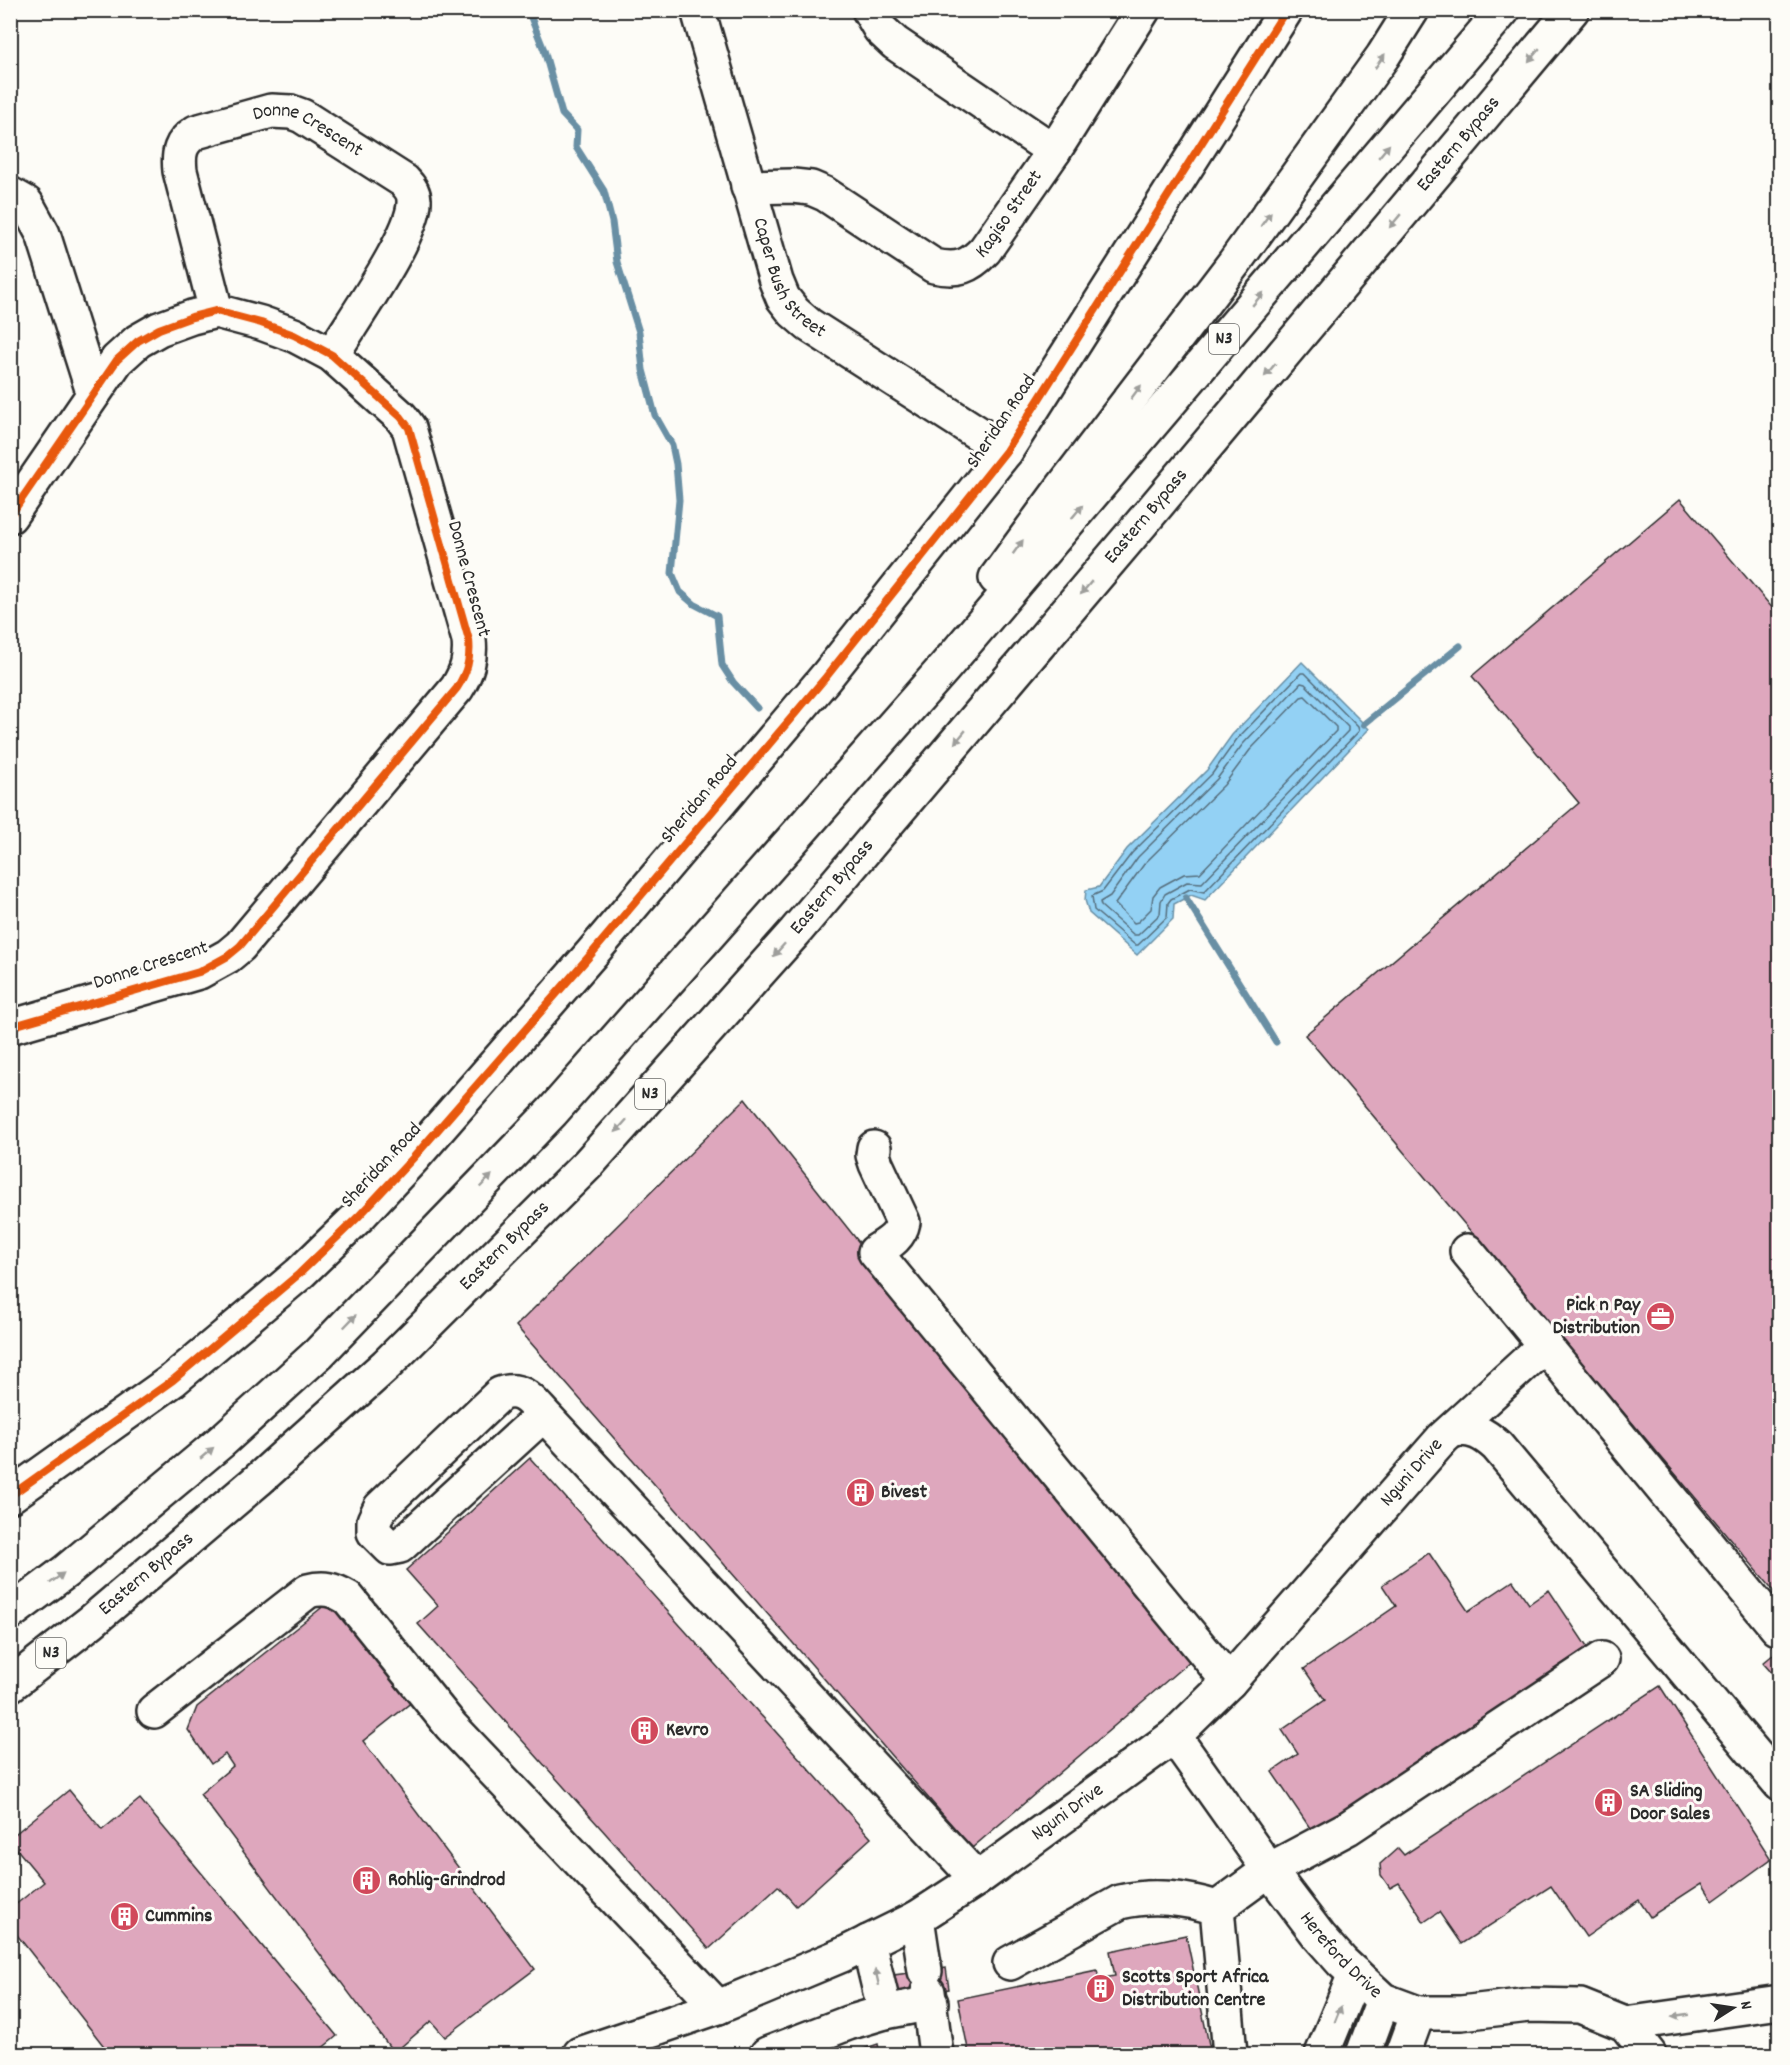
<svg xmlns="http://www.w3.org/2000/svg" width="1790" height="2065" font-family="Dekko,sans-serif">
<rect width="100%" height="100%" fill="#fdfcf7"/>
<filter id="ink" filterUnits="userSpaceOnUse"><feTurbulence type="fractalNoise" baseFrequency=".0167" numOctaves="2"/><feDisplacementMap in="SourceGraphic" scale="12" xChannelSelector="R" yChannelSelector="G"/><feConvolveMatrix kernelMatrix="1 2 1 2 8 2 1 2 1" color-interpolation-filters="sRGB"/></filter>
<g filter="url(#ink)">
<path fill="#93d1f4" stroke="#698fa4" stroke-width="1.5" d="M 1302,662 L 1369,729 L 1205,900 L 1191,895 L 1174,904 L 1173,919 L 1137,955 L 1089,913 L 1085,900 L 1086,890 L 1099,887 L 1127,849 L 1207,770 L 1232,735 Z"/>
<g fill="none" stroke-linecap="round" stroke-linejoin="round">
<g stroke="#556d7b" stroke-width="1.5">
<path d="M 1301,673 L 1305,673 L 1358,727 L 1359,731 L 1204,892 L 1190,889 L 1171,899 L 1168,903 L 1167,917 L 1138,945 L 1135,945 L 1094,910 L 1092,896 L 1103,891 L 1132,853 L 1212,774 L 1237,739 Z"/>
<path d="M 1301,683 L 1305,684 L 1348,727 L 1348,731 L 1202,883 L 1187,882 L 1165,894 L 1161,901 L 1160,914 L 1138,935 L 1134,935 L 1101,906 L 1100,902 L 1110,896 L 1138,857 L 1217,779 L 1243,744 Z"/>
<path d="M 1305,696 L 1336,727 L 1336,731 L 1200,873 L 1184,874 L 1160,887 L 1153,896 L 1151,909 L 1138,922 L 1134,923 L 1115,904 L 1145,863 L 1224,785 L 1250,750 L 1301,697 Z"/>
</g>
<g stroke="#698fa4" stroke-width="7">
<path d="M 528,10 L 544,50 L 562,114 L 577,130 L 576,147 L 604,191 L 612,222 L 617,262 L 639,332 L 643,370 L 655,415 L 672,445 L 676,464 L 679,500 L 672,573 L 680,592 L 694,604 L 717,616 L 722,665 L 733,682 L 757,708"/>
<path d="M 1364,724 L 1460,646"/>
<path d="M 1186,898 L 1276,1042"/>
</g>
</g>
<g fill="#dea7bd" stroke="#2b2b2b" stroke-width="1.5">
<path d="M 1680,499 L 1780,617 L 1780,1598 L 1305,1035 L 1579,803 L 1472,676 Z"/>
<path d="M 745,1099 L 1191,1660 L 972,1848 L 516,1326 Z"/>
<path d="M 530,1458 L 871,1838 L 796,1906 L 778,1886 L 709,1949 L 418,1624 L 438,1606 L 406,1570 Z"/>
<path d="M 1429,1553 L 1468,1611 L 1513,1581 L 1529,1604 L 1549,1590 L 1587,1647 L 1314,1834 L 1272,1772 L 1298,1754 L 1282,1730 L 1325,1700 L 1304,1669 L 1396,1606 L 1382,1585 Z"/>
<path d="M 325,1605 L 346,1610 L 413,1701 L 363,1741 L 535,1969 L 445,2037 L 431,2021 L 394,2053 L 200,1794 L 233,1766 L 225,1754 L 211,1764 L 188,1730 L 197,1707 Z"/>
<path d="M 1780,1649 L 1780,1682 L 1763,1663 Z"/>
<path d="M 1660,1686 L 1771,1859 L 1713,1901 L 1702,1883 L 1650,1917 L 1639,1900 L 1586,1937 L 1551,1886 L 1461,1944 L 1439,1912 L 1424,1922 L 1399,1883 L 1390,1888 L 1381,1875 L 1380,1864 L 1398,1848 L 1404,1855 Z"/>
<path d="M 69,1790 L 102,1830 L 140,1799 L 337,2036 L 315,2054 L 110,2054 L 10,1926 L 10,1909 L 44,1882 L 10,1841 L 10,1838 Z"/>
<path d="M 1186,1935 L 1211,2054 L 969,2054 L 958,1999 L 1097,1970 L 1099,1979 L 1115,1976 L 1110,1951 Z"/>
<path d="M 946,1968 L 949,1989 L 897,1996 L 894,1975 Z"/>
<path d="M 878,2044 L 880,2054 L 849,2054 Z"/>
</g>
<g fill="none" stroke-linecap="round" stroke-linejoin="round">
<defs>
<g id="minor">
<path id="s1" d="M 698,10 L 776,281 L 783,298 L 794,312 L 809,325 L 1006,451"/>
<path d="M 869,10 L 880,29 L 895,43 L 1054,151"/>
<path id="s2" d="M 748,187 L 793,186 L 811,188 L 825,194 L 934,266 C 958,271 969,267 985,250 L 1054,151 L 1143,10"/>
<path d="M 10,194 L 26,203 L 43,234 L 93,392"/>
<path id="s3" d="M 216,311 L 180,171 C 178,153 180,142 196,132 L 271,111 L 291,112 L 302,116 L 404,181 C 409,186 414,192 414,200 C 416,233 351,323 332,355"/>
<path d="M 10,516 L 117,360 L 138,341 L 159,329 L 192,317 L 216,311 L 261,323 L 294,335 L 332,355 L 401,417 L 409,428 L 469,640 C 471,659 467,672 457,688 L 240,946 L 228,956 L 199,972 L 10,1027"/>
<path d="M 874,1148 L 873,1155 L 876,1164 L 903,1222 C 900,1238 887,1244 875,1252 L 1229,1682"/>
<path d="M 1467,1251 L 1777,1628"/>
<path d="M 543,1415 L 400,1546 L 390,1548 L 374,1532 L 374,1521 L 380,1508 L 500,1394 C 523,1385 533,1404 548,1419 L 977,1879"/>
<path d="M 1454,1430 C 1472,1427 1484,1434 1497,1446 L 1780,1784"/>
<path d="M 10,1496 L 173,1380 L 299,1274 L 359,1216 L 414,1157 L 593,952 L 826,677 L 1006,451 L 1286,10"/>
<path d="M 154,1711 L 308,1591 C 324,1587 333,1589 348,1598 L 451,1726 L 718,2007"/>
<path id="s4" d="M 1174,1736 L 1269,1870 L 1319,1936 L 1342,1962 L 1383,2000 L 1418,2013 L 1461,2013 L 1529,2005 L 1580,2006 L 1625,2024 L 1649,2054"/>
<path d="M 917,1918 L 925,1971"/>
<path d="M 868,1942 L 885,2012"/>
<path d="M 1010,1963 L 1120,1902 C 1153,1894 1184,1898 1217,1908"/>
<path d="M 928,1992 L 936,2054"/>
<path d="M 1625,2024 L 1780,2002"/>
<path id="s5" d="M 580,2054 L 718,2007 L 842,1955 L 917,1918 L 977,1879 L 1174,1736 L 1229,1682 L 1443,1438 L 1545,1345"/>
<path d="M 767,2054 L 848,2023 L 885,2012 L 931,2003"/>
<path d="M 1230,2054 L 1217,1908 L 1269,1870 L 1348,1828 L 1602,1659"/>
<path d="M 1322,2054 L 1355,1974"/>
<path d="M 1363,2054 L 1383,2000"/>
<path d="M 1403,2054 L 1418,2013"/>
</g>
<g id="highway">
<path d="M 996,578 L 1062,488 L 1234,263 L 1383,56 L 1412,10"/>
<path d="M 10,1613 L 65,1572 L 222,1441 L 319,1353 L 552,1112 L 944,668 L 1503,10"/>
<path id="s6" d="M 10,1685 L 92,1621 L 258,1480 L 386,1365 L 588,1164 L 795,932 L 1151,512 L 1572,10"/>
</g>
</defs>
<use href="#minor" stroke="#2b2b2b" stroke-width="38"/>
<use href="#highway" stroke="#2b2b2b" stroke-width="38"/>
<use href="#minor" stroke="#fdfcf7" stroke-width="33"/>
<use href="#highway" stroke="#fdfcf7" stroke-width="33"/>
<defs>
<g id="cycleway">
<path d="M 10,516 L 117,360 L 138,341 L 159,329 L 192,317 L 216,311 L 261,323 L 294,335 L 332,355 L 401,417 L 409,428 L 469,640 C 471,659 467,672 457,688 L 240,946 L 228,956 L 199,972 L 10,1027"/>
<path d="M 10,1496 L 173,1380 L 299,1274 L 359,1216 L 414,1157 L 593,952 L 826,677 L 1006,451 L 1286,10"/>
</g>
</defs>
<use href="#cycleway" stroke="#fdfcf7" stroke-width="11"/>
<use href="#cycleway" stroke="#e8590c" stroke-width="8"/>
</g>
<defs><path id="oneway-solid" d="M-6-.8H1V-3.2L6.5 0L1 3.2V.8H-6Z" transform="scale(1.5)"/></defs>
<g fill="#9e9e9b">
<use href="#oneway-solid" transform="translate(1534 55) rotate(130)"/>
<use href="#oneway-solid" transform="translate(1380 61) rotate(-55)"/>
<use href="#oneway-solid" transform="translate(1384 151) rotate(-50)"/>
<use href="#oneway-solid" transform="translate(1266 219) rotate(-54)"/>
<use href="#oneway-solid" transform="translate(1395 221) rotate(130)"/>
<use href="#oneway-solid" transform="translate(1258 299) rotate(-50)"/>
<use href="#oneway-solid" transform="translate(1270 370) rotate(130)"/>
<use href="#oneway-solid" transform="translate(1136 392) rotate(-53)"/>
<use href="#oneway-solid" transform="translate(1077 512) rotate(-50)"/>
<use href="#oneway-solid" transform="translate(1018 547) rotate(-54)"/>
<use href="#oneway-solid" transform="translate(1086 588) rotate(130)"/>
<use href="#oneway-solid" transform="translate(960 737) rotate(130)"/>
<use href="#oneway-solid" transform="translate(779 950) rotate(132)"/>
<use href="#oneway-solid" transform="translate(621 1126) rotate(132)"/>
<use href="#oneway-solid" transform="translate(486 1181) rotate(-46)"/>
<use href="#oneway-solid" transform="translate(350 1321) rotate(-46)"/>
<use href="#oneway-solid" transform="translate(207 1453) rotate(-40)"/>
<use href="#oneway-solid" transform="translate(57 1578) rotate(-37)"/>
<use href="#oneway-solid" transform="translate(877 1977) rotate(-103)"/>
<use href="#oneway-solid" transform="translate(1338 2014) rotate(-68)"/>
<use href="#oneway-solid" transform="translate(1680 2016) rotate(172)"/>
</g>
</g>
<defs>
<symbol id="office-disc" viewBox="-11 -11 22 22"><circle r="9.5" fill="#d1495b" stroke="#fdfcf7"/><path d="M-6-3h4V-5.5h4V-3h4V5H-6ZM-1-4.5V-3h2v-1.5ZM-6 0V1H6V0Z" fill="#fff"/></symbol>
<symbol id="building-disc" viewBox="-11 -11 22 22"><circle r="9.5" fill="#d1495b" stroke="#fdfcf7"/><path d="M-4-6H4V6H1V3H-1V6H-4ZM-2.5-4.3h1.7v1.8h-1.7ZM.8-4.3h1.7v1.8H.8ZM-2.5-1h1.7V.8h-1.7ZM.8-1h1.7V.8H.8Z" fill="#fff"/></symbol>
</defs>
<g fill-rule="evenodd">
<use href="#office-disc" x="1644" y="1300" width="33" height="33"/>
<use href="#building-disc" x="844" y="1476" width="33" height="33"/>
<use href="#building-disc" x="628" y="1714" width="33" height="33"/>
<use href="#building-disc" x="1592" y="1786" width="33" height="33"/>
<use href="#building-disc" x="350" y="1864" width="33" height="33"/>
<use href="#building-disc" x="108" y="1900" width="33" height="33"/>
<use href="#building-disc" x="1084" y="1972" width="33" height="33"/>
</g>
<g text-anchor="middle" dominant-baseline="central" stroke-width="6" stroke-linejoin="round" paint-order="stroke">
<g fill="#fdfcf7" stroke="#6a6a68" stroke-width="1.5">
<rect x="1209" y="324" width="30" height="30" rx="4.5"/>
<rect x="635" y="1079" width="30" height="30" rx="4.5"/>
<rect x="36" y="1638" width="30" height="30" rx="4.5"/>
</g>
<g font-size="18" font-weight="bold" fill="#2b2b2b">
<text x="1224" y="339">N3</text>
<text x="650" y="1094">N3</text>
<text x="51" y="1653">N3</text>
</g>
<g font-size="20" fill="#2b2b2b" stroke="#fdfcf7">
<text stroke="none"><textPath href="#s3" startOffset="309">Donne Crescent</textPath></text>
<text stroke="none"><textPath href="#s6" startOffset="2120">Eastern Bypass</textPath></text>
<text stroke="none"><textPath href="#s2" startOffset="309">Kagiso Street</textPath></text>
<text stroke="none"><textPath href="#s1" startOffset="286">Caper Bush Street</textPath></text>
<text transform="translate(1002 422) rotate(-56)">Sheridan Road</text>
<text stroke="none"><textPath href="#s6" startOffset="1634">Eastern Bypass</textPath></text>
<text transform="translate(468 579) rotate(75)">Donne Crescent</text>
<text transform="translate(700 800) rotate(-50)">Sheridan Road</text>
<text stroke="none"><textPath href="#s6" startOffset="1148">Eastern Bypass</textPath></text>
<text transform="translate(151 966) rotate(-18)">Donne Crescent</text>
<text transform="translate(382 1166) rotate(-47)">Sheridan Road</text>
<text stroke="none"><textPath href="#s6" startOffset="662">Eastern Bypass</textPath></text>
<text stroke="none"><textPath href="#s5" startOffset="1034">Nguni Drive</textPath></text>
<text stroke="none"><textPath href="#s6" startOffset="176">Eastern Bypass</textPath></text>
<text stroke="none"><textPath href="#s5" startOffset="548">Nguni Drive</textPath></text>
<text stroke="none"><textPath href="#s4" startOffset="276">Hereford Drive</textPath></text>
</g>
<g font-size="20" font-weight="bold" fill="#2b2b2b" stroke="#fdfcf7" text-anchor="start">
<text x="1640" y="1306" text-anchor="end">Pick n Pay<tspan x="1640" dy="23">Distribution</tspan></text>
<text x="881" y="1493">Bivest</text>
<text x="666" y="1731">Kevro</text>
<text x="1630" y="1792">SA Sliding<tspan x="1630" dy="23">Door Sales</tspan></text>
<text x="388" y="1881">Rohlig-Grindrod</text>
<text x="145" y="1917">Cummins</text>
<text x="1122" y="1978">Scotts Sport Africa<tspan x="1122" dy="23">Distribution Centre</tspan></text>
</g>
</g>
<rect width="1790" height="2065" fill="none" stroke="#fdfcf7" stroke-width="36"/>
<rect x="18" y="18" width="1754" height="2029" fill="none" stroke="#2b2b2b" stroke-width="2" filter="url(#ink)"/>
<g transform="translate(1733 2008) rotate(78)" stroke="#fdfcf7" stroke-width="4.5" paint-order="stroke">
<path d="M0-4.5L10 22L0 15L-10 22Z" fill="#2b2b2b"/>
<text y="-9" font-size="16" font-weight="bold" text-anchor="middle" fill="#2b2b2b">N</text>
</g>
</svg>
